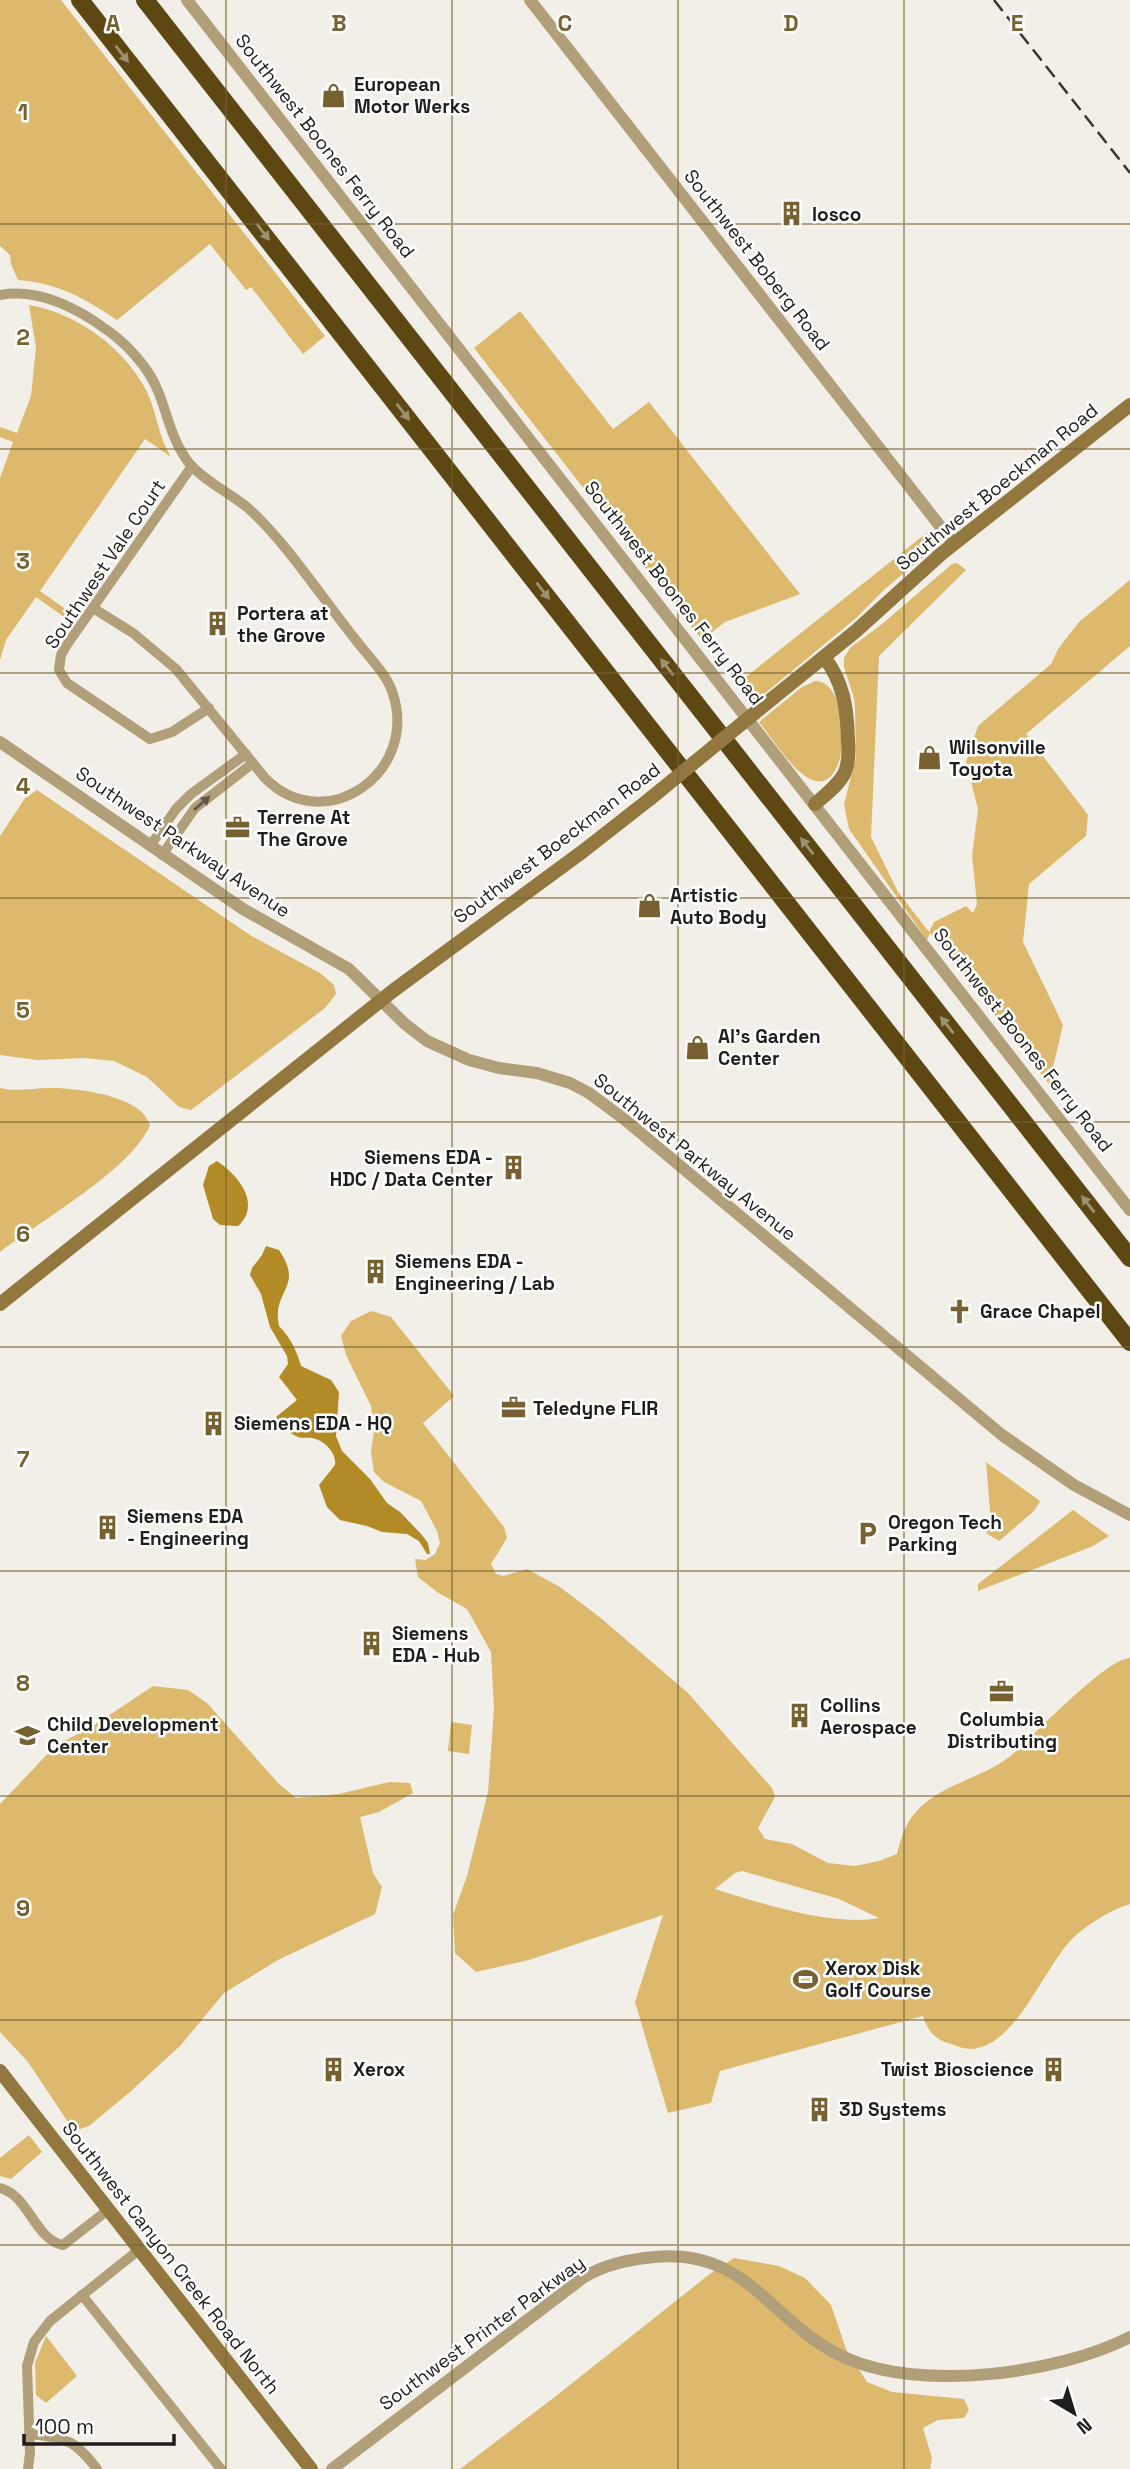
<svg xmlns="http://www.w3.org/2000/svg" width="1130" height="2469" font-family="'Space Grotesk',sans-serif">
<rect width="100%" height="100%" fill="#f2efe9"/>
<g fill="#dcb96c" fill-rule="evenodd">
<path d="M 0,0 L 61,0 L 325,336 L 303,354 L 251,287 L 246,290 L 210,244 L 117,320 C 84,298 58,283 18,280 L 11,264 L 10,255 L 0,246 Z"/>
<path d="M 29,305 C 77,313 126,349 147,392 C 157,413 158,436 171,457 L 145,439 L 40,591 L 74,615 L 70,621 L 36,597 L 6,640 L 0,660 L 0,478 L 13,442 L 0,437 L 0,427 L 17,433 L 31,396 L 36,347 Z"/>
<path d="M 520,311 L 613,429 L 649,402 L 800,594 L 725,622 L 702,640 L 474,348 Z"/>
<path d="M 929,531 L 932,537 L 928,553 L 886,588 L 855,619 L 752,704 L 737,684 Z"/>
<path d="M 957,563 L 966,570 L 879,656 L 871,837 L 898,892 L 929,932 L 934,922 L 966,906 L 973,913 L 977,904 L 972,856 L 978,809 L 966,762 L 978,726 L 1051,664 L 1058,649 L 1079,622 L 1130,580 L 1130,646 L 1026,734 L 1088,815 L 1086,836 L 1029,884 L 1023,942 L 1063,1025 L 1049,1084 L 930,933 L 927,940 L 849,829 L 844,804 L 856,758 L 855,709 L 854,698 L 844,667 L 844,658 L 850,648 L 882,624 L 952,564 Z"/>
<path d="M 815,681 C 855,680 852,809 805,776 C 788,764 772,738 759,722 L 802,687 Z"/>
<path d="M 37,790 L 250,935 L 320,973 L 334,985 L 336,994 L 325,1008 L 191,1110 L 179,1107 L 147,1077 L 114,1061 L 84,1058 L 37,1060 L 0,1055 L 0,836 L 25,798 Z"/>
<path d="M 0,1088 C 17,1092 33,1088 50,1088 C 77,1088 120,1094 141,1111 C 145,1115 148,1121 150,1125 C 132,1169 40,1221 0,1252 Z"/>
<path d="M 371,1311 L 391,1317 L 454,1396 L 423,1423 L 504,1527 L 507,1538 L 491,1564 L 496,1574 L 503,1576 L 527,1569 L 560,1587 L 602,1619 L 688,1693 L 772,1788 L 775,1797 L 758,1828 L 765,1839 L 792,1844 L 828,1863 L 855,1866 L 879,1861 L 897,1854 C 900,1841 905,1825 914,1814 C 941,1782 985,1779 1014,1753 C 1036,1733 1106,1659 1130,1658 L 1130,1904 C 1114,1908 1083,1927 1071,1940 C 1044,1969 1018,2039 978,2048 C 968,2051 960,2047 951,2044 C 936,2040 928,2032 923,2016 L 720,2071 L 711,2103 L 668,2113 L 635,2002 L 663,1915 L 529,1960 L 476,1972 L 455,1953 L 453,1915 L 467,1876 L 488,1792 L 494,1709 L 491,1652 L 467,1609 L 437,1592 L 418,1577 L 415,1559 L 426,1560 L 435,1554 L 440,1543 L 437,1531 L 421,1501 L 384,1482 L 374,1472 L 371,1452 L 374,1431 L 371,1406 L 346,1355 L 341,1336 L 351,1321 ZM 742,1871 L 839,1899 L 879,1918 C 833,1927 760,1903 715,1889 L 735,1873 Z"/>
<path d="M 986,1462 L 1040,1501 L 1034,1511 L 999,1541 L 986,1533 L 991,1524 Z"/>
<path d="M 1073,1510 L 1109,1536 L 1093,1546 L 978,1591 L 978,1584 Z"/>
<path d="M 153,1686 L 188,1690 L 207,1703 L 279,1784 L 296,1798 L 339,1794 L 389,1782 L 410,1783 L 413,1793 L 379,1812 L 360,1817 L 373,1873 L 382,1887 L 375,1914 L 278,1960 L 224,1993 L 181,2045 L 130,2092 L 89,2126 L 74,2131 L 28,2062 L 0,2032 L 0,1804 L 56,1745 L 90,1728 Z"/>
<path d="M 451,1722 L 472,1725 L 469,1754 L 448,1751 Z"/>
<path d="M 29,2135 L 42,2152 L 11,2179 L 0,2176 L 0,2158 Z"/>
<path d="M 734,2258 L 779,2266 L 805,2278 L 831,2305 L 846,2349 L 867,2382 L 892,2392 L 964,2399 L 969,2410 L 964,2418 L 938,2420 L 923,2428 L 932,2458 L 930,2469 L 460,2469 L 556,2396 L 711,2273 Z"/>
<path d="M 46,2336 L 77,2376 L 46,2403 L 36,2395 L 35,2363 Z"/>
</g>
<g fill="#b38b26">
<path d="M 217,1161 C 238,1175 262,1204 238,1226 L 220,1225 L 213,1219 L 203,1185 L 209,1166 Z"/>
<path d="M 266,1246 L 279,1250 C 305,1288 271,1290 279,1326 C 290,1337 297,1351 301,1366 L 331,1380 L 339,1392 L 336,1436 L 342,1451 L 370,1479 L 387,1503 L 400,1512 L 422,1535 L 428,1543 L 430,1554 L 427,1554 L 419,1541 L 407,1534 L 382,1532 L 367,1526 L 340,1520 L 327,1507 L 319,1485 L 335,1465 C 337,1453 324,1440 312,1438 C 306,1437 302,1439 296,1436 C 287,1432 282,1424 276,1417 L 297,1400 L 279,1377 L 288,1364 L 287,1356 L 270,1327 L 261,1294 L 250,1275 L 252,1268 L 262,1255 Z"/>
</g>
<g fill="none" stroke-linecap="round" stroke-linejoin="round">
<g stroke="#b19f7a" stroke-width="10">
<path d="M 0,295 C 38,288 77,308 107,330 C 127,344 149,368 158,391 C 168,416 172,441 189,463 C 204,481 230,493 248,508 C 285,541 323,599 355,639 C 367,655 385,672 392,691 C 421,772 325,839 265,778 L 176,669 L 133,633 L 93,608"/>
<path d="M 192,466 L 66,646 L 61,655 L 59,670 L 67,683 L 150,739 L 172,732 L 209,708"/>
<path d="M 150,846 L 176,809 L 191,794 L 246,754"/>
<path d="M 162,855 L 195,808 L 253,763"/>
<path d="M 0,2188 C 29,2195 34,2239 63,2245 L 108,2210"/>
<path d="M 82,2295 L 221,2469"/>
<path d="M 30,2434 C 67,2439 73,2438 97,2469"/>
<path d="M 28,2469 L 30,2453 L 27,2366 L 34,2342 L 50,2321 L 140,2249"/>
</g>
<g stroke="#b19f7a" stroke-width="12">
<path d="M 187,0 L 1130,1210"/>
<path d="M 530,0 L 954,544"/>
<path d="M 0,742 L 243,909 L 349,969 L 405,1024 L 427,1041 L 469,1060 L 499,1068 L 537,1073 L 570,1083 L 589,1093 L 624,1119 L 1002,1435 L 1074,1485 L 1130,1515"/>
<path d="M 332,2469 L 584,2277 C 606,2264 630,2259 655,2257 C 750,2248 770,2324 846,2358 C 921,2392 1058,2374 1130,2337"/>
</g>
<g stroke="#92783e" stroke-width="14">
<path d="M 773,698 L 856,631 L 941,554 L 1130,405"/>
<path d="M 815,804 C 825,795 839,785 845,772 C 849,762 849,751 848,740 C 847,708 844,683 824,657"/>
<path d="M 0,1304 L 394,990 L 582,852 L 651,798"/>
<path d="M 0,2071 L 311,2469"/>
</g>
<g stroke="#5d4713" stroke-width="18">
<path d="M 80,0 L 1130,1342"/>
<path d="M 145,0 L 1130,1258"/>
</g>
<path stroke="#363532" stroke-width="2.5" stroke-dasharray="14 7" stroke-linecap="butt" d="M 994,0 L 1130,173"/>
<path stroke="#92783e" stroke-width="14" d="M 651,798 L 773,698"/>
</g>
<defs><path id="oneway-solid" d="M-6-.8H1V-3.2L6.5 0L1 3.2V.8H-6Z" transform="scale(1.75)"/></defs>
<g fill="#9e9171">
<use href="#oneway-solid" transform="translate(122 54) rotate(52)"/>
<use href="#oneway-solid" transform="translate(263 232) rotate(52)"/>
<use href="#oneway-solid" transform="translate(403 412) rotate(52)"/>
<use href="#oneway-solid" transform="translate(543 591) rotate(52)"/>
<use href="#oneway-solid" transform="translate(667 667) rotate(-128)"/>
<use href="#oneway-solid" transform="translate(807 846) rotate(-128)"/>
<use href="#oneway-solid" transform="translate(947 1025) rotate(-128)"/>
<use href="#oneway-solid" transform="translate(1088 1204) rotate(-128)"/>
</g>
<use fill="#615846" href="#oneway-solid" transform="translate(202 803) rotate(-41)"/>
<path fill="none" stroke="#776131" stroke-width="2" stroke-opacity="0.55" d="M 226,0 L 226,2469M 452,0 L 452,2469M 678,0 L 678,2469M 904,0 L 904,2469M 0,224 L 1130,224M 0,449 L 1130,449M 0,673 L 1130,673M 0,898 L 1130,898M 0,1122 L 1130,1122M 0,1347 L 1130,1347M 0,1571 L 1130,1571M 0,1796 L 1130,1796M 0,2020 L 1130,2020M 0,2245 L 1130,2245"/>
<defs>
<symbol id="shop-bare" viewBox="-9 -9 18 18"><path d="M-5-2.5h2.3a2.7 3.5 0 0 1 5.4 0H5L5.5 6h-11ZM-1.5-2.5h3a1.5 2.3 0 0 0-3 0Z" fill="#776131" stroke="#fff" stroke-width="2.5" paint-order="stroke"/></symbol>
<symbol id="building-bare" viewBox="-9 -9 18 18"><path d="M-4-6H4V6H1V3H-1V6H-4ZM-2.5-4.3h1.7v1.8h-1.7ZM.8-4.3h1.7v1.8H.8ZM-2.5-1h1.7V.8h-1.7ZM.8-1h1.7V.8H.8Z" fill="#776131" stroke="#fff" stroke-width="2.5" paint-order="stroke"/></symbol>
<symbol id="office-bare" viewBox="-9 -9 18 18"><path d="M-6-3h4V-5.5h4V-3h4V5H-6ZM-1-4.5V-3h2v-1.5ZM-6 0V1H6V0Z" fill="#776131" stroke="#fff" stroke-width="2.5" paint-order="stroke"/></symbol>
<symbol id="church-bare" viewBox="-9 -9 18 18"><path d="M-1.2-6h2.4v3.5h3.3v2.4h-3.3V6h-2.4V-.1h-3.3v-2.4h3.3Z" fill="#776131" stroke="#fff" stroke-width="2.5" paint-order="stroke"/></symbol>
<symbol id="parking-bare" viewBox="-9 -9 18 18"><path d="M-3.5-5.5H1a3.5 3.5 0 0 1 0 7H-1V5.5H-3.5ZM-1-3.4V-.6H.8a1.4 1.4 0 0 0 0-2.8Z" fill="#776131" stroke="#fff" stroke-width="2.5" paint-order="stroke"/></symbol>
<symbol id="school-bare" viewBox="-9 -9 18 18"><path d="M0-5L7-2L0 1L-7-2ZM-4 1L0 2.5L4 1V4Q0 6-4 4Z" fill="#776131" stroke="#fff" stroke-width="2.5" paint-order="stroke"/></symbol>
<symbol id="stadium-bare" viewBox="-9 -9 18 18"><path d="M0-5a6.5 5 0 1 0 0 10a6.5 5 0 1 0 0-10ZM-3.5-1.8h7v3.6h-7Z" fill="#776131" stroke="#fff" stroke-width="2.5" paint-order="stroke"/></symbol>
</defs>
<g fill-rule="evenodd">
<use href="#shop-bare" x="316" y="78" width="35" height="35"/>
<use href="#building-bare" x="774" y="196" width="35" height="35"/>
<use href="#building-bare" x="200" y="606" width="35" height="35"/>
<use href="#shop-bare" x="912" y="740" width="35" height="35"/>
<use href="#office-bare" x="220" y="810" width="35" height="35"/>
<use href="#shop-bare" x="632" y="888" width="35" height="35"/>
<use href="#shop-bare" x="680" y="1030" width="35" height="35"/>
<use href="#building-bare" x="496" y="1150" width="35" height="35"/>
<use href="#building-bare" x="358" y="1254" width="35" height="35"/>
<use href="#church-bare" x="942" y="1294" width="35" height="35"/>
<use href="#office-bare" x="496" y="1390" width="35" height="35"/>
<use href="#building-bare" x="196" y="1406" width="35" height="35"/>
<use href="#building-bare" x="90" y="1510" width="35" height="35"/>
<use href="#parking-bare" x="850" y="1516" width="35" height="35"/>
<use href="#building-bare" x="354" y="1626" width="35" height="35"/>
<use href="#office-bare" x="984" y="1674" width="35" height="35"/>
<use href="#building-bare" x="782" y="1698" width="35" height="35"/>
<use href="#school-bare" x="10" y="1718" width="35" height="35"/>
<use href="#stadium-bare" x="788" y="1962" width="35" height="35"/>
<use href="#building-bare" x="316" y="2052" width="35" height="35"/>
<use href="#building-bare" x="1036" y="2052" width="35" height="35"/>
<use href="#building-bare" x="802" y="2092" width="35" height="35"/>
</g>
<g text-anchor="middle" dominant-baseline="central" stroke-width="5" stroke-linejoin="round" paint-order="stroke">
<g font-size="19" font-weight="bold" fill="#1f1e1c" stroke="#fff" text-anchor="start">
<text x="354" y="84">European<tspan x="354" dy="22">Motor Werks</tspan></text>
<text x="812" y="214">Iosco</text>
<text x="237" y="613">Portera at<tspan x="237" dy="22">the Grove</tspan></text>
<text x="949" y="747">Wilsonville<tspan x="949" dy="22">Toyota</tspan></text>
<text x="257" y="817">Terrene At<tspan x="257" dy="22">The Grove</tspan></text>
<text x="670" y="895">Artistic<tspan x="670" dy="22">Auto Body</tspan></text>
<text x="718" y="1036">Al's Garden<tspan x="718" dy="22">Center</tspan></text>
<text x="493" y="1157" text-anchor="end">Siemens EDA -<tspan x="493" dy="22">HDC / Data Center</tspan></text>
<text x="395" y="1261">Siemens EDA -<tspan x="395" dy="22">Engineering / Lab</tspan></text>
<text x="980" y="1311">Grace Chapel</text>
<text x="533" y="1408">Teledyne FLIR</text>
<text x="234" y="1423">Siemens EDA - HQ</text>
<text x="127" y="1516">Siemens EDA<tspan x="127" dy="22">- Engineering</tspan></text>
<text x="888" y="1522">Oregon Tech<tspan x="888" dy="22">Parking</tspan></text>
<text x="392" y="1633">Siemens<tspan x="392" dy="22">EDA - Hub</tspan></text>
<text x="820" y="1705">Collins<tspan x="820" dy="22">Aerospace</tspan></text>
<text x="1002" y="1719" text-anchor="middle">Columbia<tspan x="1002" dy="22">Distributing</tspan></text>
<text x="47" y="1724">Child Development<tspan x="47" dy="22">Center</tspan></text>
<text x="825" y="1968">Xerox Disk<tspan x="825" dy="22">Golf Course</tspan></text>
<text x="353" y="2069">Xerox</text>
<text x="1034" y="2069" text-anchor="end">Twist Bioscience</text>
<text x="839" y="2109">3D Systems</text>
</g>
<g font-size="19" fill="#1f1e1c" stroke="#fff">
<text transform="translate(325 146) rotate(52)">Southwest Boones Ferry Road</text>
<text transform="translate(757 260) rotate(52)">Southwest Boberg Road</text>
<text transform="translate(997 487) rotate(-39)">Southwest Boeckman Road</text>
<text transform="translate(105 564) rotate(-56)">Southwest Vale Court</text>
<text transform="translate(674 593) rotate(52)">Southwest Boones Ferry Road</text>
<text transform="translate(183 842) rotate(34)">Southwest Parkway Avenue</text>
<text transform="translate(557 843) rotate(-37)">Southwest Boeckman Road</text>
<text transform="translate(1023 1040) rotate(52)">Southwest Boones Ferry Road</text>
<text transform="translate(695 1157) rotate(39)">Southwest Parkway Avenue</text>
<text transform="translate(171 2258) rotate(52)">Southwest Canyon Creek Road North</text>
<text transform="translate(482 2333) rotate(-36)">Southwest Printer Parkway</text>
</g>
</g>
<g font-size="23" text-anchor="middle" font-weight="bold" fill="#776131" stroke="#fff" stroke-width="5" stroke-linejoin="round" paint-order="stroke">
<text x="113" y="31">A</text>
<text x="339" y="31">B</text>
<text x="565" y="31">C</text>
<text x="791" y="31">D</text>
<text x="1017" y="31">E</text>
<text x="23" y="120">1</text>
<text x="23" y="345">2</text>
<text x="23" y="569">3</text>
<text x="23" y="794">4</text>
<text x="23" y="1018">5</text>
<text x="23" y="1242">6</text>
<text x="23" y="1467">7</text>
<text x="23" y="1691">8</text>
<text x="23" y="1916">9</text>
</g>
<g transform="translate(1074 2413) rotate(142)" stroke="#ffffff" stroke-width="5" paint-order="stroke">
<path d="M0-5L12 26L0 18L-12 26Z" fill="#1f1e1c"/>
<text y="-10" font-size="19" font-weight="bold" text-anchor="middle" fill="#1f1e1c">N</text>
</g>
<path d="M24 2434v10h150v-10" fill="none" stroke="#1f1e1c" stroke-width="3.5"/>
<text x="35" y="2434" font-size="21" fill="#1f1e1c" stroke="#ffffff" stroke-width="5" paint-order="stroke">100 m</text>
</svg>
